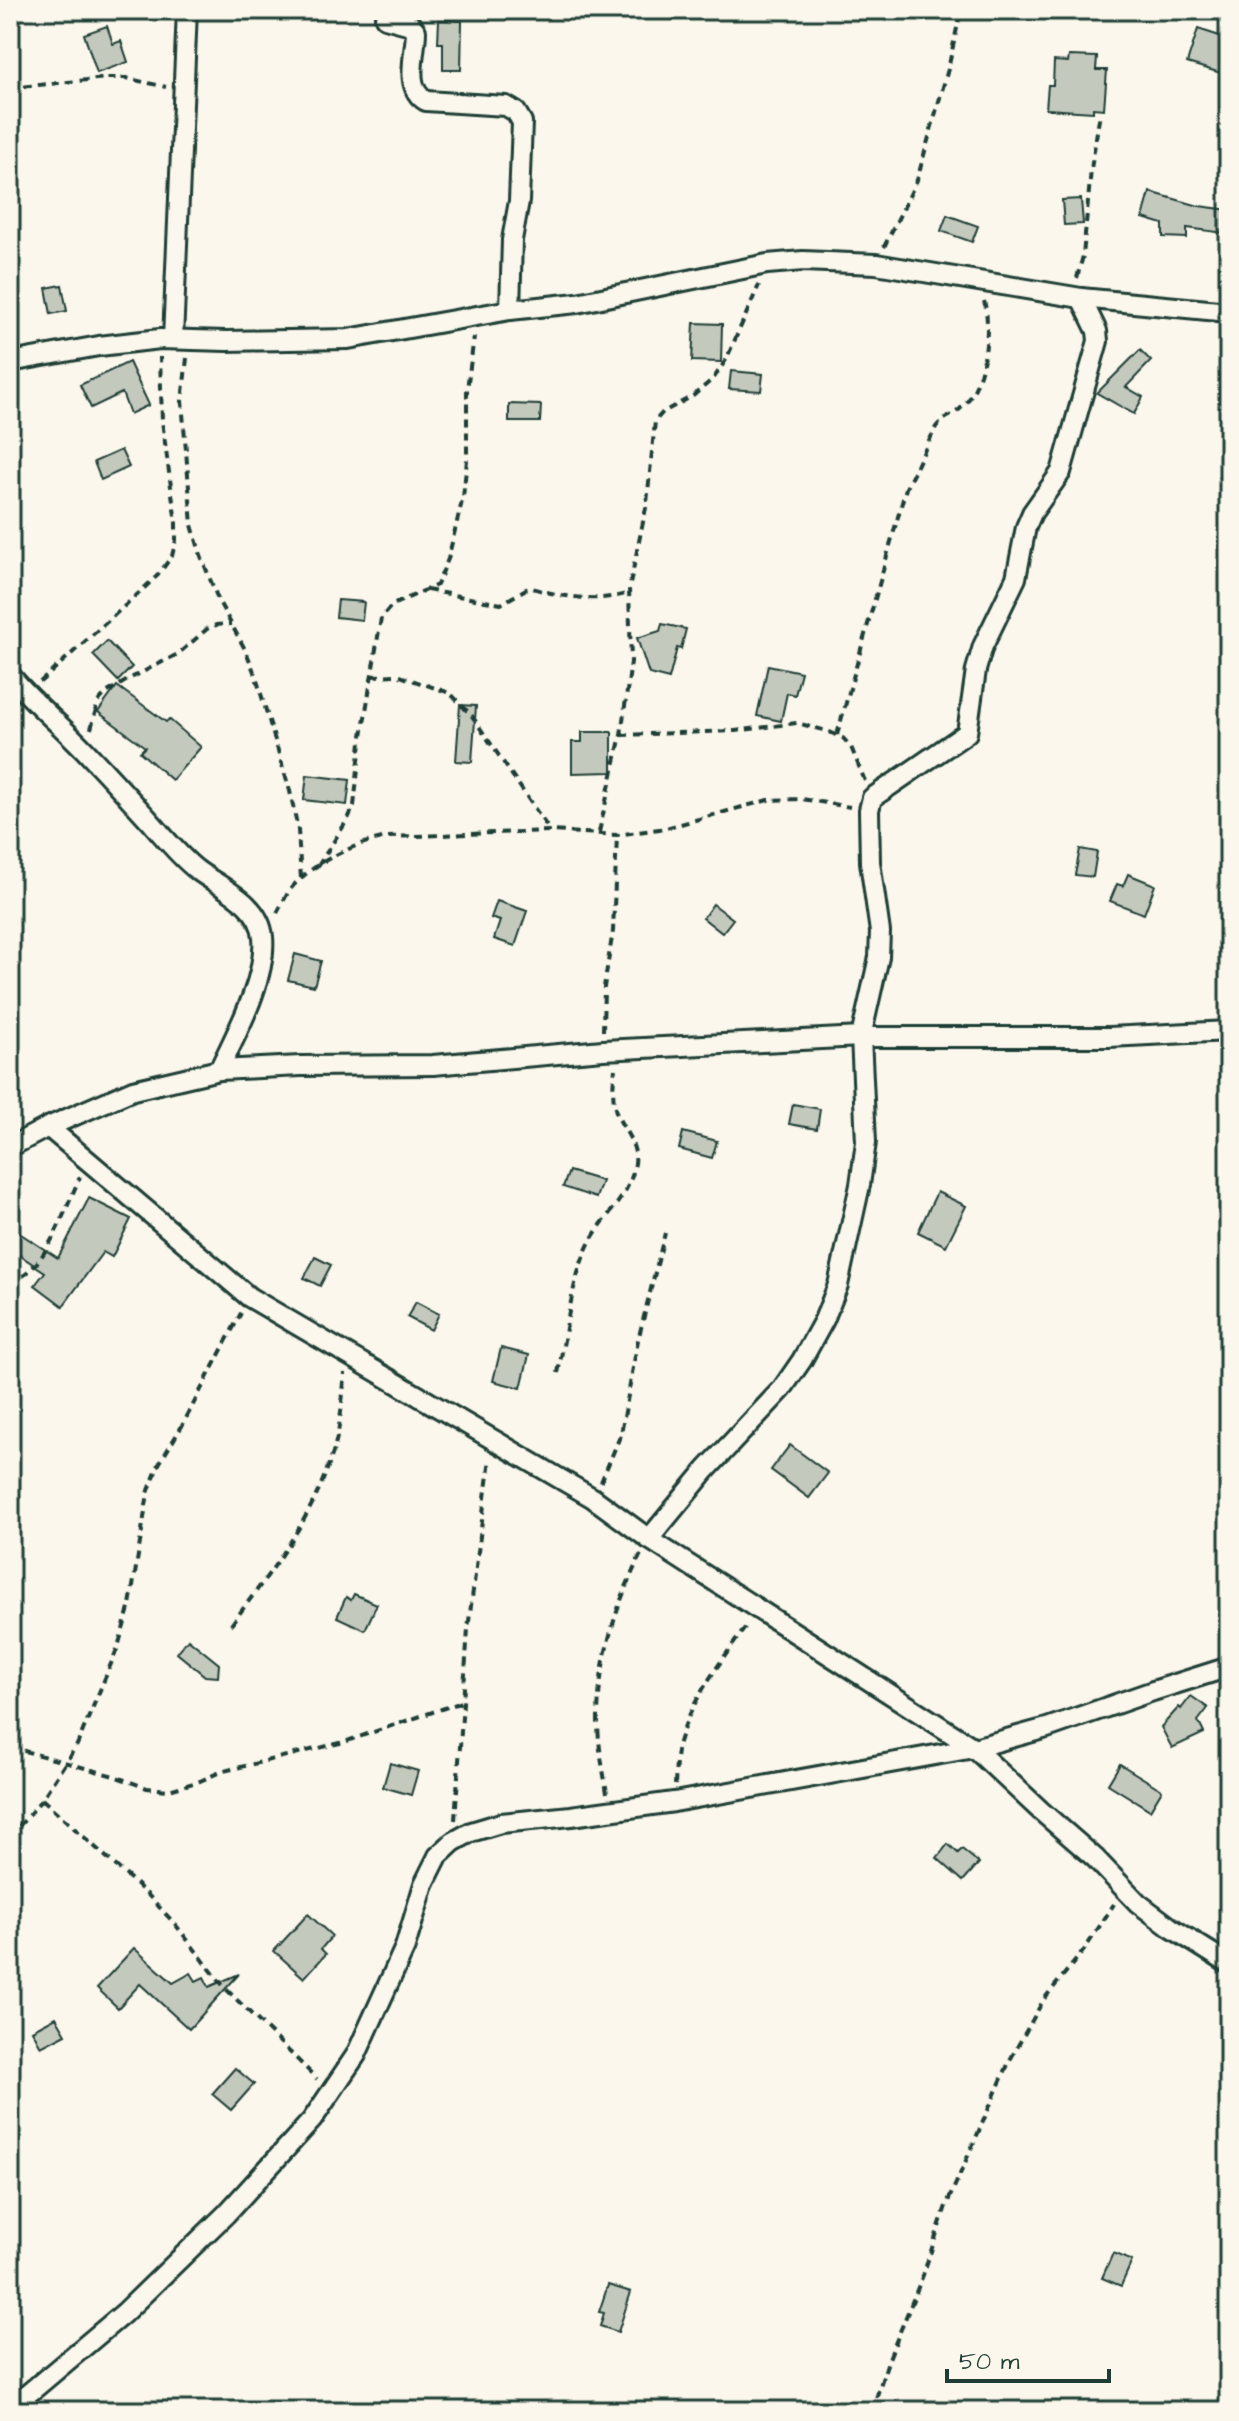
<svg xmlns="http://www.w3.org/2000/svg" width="1239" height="2421" font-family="'Architects Daughter',sans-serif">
<rect width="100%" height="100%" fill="#fbf7ec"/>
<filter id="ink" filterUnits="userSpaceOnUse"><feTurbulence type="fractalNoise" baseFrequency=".0125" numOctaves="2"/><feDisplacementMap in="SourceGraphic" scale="16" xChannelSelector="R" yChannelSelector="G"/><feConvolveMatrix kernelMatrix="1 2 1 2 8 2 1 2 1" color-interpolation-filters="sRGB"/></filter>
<g filter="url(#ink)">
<g fill="#c4c9be" stroke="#1f3d34" stroke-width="2">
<path d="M 439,20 L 462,21 L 461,70 L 443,70 L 443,43 L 438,43 Z"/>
<path d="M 107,26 L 113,44 L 121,41 L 128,62 L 97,73 L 84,34 Z"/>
<path d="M 1198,29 L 1229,39 L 1229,46 L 1221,73 L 1187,63 Z"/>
<path d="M 1069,56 L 1097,57 L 1096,70 L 1107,70 L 1104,109 L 1093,108 L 1093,112 L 1046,109 L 1048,85 L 1053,85 L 1054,61 L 1068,62 Z"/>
<path d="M 1150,192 L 1199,206 L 1229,210 L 1229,228 L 1225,227 L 1224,233 L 1187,228 L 1187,238 L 1163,237 L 1163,224 L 1143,218 Z"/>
<path d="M 1081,199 L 1083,224 L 1064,225 L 1062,200 Z"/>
<path d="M 947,215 L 978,226 L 972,242 L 941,231 Z"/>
<path d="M 62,285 L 67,311 L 51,314 L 46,288 Z"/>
<path d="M 694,323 L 722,324 L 721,362 L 692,361 Z"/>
<path d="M 1140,350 L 1151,361 L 1126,387 L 1143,397 L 1134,414 L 1097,393 Z"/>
<path d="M 129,362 L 149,405 L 130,414 L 122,393 L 91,408 L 80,385 Z"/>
<path d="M 731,371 L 763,374 L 761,391 L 729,389 Z"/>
<path d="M 509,404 L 541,405 L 540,422 L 509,422 Z"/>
<path d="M 121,450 L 129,467 L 101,480 L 94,462 Z"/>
<path d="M 338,600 L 364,602 L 362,620 L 336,617 Z"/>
<path d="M 662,624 L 686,629 L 681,649 L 677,648 L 669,679 L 649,674 L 637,638 L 660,631 Z"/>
<path d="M 107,641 L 132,667 L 118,681 L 93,655 Z"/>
<path d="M 768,665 L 801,672 L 795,695 L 787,693 L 781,721 L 757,716 Z"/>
<path d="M 117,686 L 166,722 L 169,719 L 201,747 L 172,780 L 140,752 L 145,747 L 98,712 Z"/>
<path d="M 460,705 L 476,706 L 472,762 L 456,761 Z"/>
<path d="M 582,732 L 612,732 L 612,772 L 572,773 L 572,742 L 582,742 Z"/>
<path d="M 307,775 L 350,780 L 347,805 L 304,800 Z"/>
<path d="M 1080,849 L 1097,852 L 1093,877 L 1075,875 Z"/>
<path d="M 1128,874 L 1155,885 L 1144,914 L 1110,901 L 1117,884 L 1123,886 Z"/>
<path d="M 497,901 L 527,911 L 515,946 L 494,939 L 500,921 L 491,918 Z"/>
<path d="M 713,904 L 733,919 L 722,933 L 703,918 Z"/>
<path d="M 295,954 L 321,961 L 314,986 L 288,980 Z"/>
<path d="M 793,1104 L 820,1109 L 817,1129 L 789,1124 Z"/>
<path d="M 683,1132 L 717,1141 L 712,1158 L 679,1149 Z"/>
<path d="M 569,1171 L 602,1181 L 596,1198 L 563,1187 Z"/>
<path d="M 937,1192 L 966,1206 L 946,1246 L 918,1232 Z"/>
<path d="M 89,1198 L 131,1219 L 112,1257 L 103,1252 L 63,1306 L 35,1285 L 45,1272 L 10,1249 L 10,1227 L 58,1258 Z"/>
<path d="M 315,1257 L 331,1265 L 320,1286 L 304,1278 Z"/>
<path d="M 416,1302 L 439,1314 L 431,1330 L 407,1317 Z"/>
<path d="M 501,1348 L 529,1355 L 521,1388 L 493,1381 Z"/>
<path d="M 790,1445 L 828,1473 L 809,1498 L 771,1470 Z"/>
<path d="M 354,1594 L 377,1604 L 365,1630 L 337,1617 L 346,1597 L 351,1600 Z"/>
<path d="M 188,1639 L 219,1664 L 218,1677 L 205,1676 L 177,1653 Z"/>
<path d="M 1191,1696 L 1208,1708 L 1198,1721 L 1204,1733 L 1172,1748 L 1161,1727 L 1179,1707 L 1181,1709 Z"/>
<path d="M 390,1763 L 418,1771 L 411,1795 L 383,1787 Z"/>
<path d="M 1120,1764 L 1162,1790 L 1150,1810 L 1108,1784 Z"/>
<path d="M 948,1844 L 958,1853 L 962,1849 L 979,1863 L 963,1881 L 937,1858 Z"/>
<path d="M 308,1914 L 332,1936 L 321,1949 L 326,1954 L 304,1978 L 274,1951 Z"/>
<path d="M 134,1948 L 173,1983 L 191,1973 L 196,1981 L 204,1977 L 209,1987 L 239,1974 L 189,2029 L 140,1984 L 118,2008 L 97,1988 Z"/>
<path d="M 56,2017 L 66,2034 L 41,2047 L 32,2030 Z"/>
<path d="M 235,2068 L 254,2084 L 231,2110 L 212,2094 Z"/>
<path d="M 1113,2253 L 1132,2261 L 1121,2286 L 1102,2278 Z"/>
<path d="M 608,2285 L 631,2292 L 618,2332 L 600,2326 L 604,2313 L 599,2312 Z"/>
</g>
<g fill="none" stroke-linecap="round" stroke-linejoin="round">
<defs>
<g id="minor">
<path d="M 385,18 L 411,25 L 416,31 C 416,53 403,88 426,101 L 506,106 L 516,112 L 522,122 L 519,201 L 512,240 L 510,310"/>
<path d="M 173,339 L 187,10"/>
<path d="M 10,362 L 99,346 L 160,339 L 226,341 L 348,339 L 510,310 L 577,303 L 767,264 L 803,261 L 876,264 L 1081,298 L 1229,312"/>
<path d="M 10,675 C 35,705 66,729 92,758 C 112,779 131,800 150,821 C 165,838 179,856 197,870 C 221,888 260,903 263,937 C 267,978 236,1034 219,1070"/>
<path d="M 48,1127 L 249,1297 L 593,1498 L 649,1539 L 974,1748 L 1041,1811 L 1095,1858 L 1138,1903 L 1170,1927 L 1229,1964"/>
<path d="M 10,1147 L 48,1127 L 133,1090 L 219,1070 L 301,1066 L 433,1065 L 603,1050 L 861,1037 L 1109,1037 L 1229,1031"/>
<path d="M 649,1539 L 706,1470 L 782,1389 L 802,1360 L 824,1320 L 838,1285 L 860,1185 L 866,1142 L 861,1037 L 879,957 L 880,932 L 870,862 L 869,810 L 872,798 L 967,733 L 976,670 L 983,646 L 1016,578 L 1026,527 L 1032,513 L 1061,472 L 1098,341 L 1097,331 L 1081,298"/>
<path d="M 10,2409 L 124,2313 L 226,2214 L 312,2120 L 356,2055 L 405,1947 L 424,1884 L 438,1856 L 453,1842 L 471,1832 L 501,1823 L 571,1816 L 674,1802 L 974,1748 L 1047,1728 L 1153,1691 L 1229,1667"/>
</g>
</defs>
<use href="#minor" stroke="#1f3d34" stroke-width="24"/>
<g stroke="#1f3d34" stroke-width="4" stroke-dasharray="8 6" stroke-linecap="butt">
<path d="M 10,88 L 106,78 L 126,78 L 166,87"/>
<path d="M 884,247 L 917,180 L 948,69 L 961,10"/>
<path d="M 1077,278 L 1083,256 L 1091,169 L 1100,113"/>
<path d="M 187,358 L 182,401 L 192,525 L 201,556 L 219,602 L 246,651 L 256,677 L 290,791 L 298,830 L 301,879"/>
<path d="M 427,590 L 501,604 L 526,589 L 532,588 C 563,597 597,603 629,593"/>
<path d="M 372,676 L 397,675 L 450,693 L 472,716 L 550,831"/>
<path d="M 40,682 L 139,593 L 158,575 L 172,556 L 176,540 L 176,523 L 162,421 L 160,357"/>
<path d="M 91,729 L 98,702 L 106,693 L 131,678 L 178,654 L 207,629 L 216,625 L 231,624"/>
<path d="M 621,735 L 735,731 L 797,723 L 827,731 L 843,738 L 851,747 L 865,781"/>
<path d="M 837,735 L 906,488 L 936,427 C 944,417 953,416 961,408 C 984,389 992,328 984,301"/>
<path d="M 599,832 L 621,735 L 631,662 L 629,589 L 647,503 L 655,421 L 663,412 L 693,396 L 714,378 L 726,360 L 759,285"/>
<path d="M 318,866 L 348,819 L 354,806 L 361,742 L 381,618 L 392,605 L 437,585 L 448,559 L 463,497 L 467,460 L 467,389 L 474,337"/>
<path d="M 277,913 C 281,906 285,898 289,891 C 309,864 355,843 387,837 L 550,831 L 617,835 L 666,828 L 768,800 L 802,799 L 850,807"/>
<path d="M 603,1031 L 604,987 L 613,931 L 617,835"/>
<path d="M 10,1283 C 15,1280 22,1277 27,1273 C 51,1253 67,1205 80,1177"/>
<path d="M 558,1373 C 566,1334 570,1290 585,1253 C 597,1220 630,1200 635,1163 C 638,1143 622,1129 616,1112 C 612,1098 613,1084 615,1069"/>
<path d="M 601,1482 L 621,1434 L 638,1340 L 665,1233"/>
<path d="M 231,1625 C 273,1568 311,1522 333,1452 C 341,1427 342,1399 345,1373"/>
<path d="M 10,1747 L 114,1776 L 147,1788 L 169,1790 L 200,1781 L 220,1772 L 344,1742 L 465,1701"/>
<path d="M 675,1785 C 676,1772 675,1758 678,1746 C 690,1701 720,1663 747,1625"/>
<path d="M 607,1793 C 603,1769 598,1744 598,1720 C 598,1663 616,1604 641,1554"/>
<path d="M 42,1799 L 147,1894 L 175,1924 L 225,1988 L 317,2079"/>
<path d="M 455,1820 L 468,1629 L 490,1459"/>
<path d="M 10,1837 L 42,1799 L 77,1745 L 118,1647 L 130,1605 L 148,1493 L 159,1464 L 182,1426 L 241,1313"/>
<path d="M 872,2411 L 888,2361 L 923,2275 L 946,2206 L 1010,2060 L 1044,1999 L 1085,1949 L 1114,1904"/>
</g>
<use href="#minor" stroke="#fbf7ec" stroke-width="18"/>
</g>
</g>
<rect width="1239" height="2421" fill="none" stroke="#fbf7ec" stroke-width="40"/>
<rect x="20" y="20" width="1199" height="2381" fill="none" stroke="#1f3d34" stroke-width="3" filter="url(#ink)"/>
<path d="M947 2369v12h162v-12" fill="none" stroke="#1f3d34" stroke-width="4"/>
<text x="959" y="2369" font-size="24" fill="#1f3d34" stroke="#fbf7ec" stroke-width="6" paint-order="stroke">50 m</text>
</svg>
